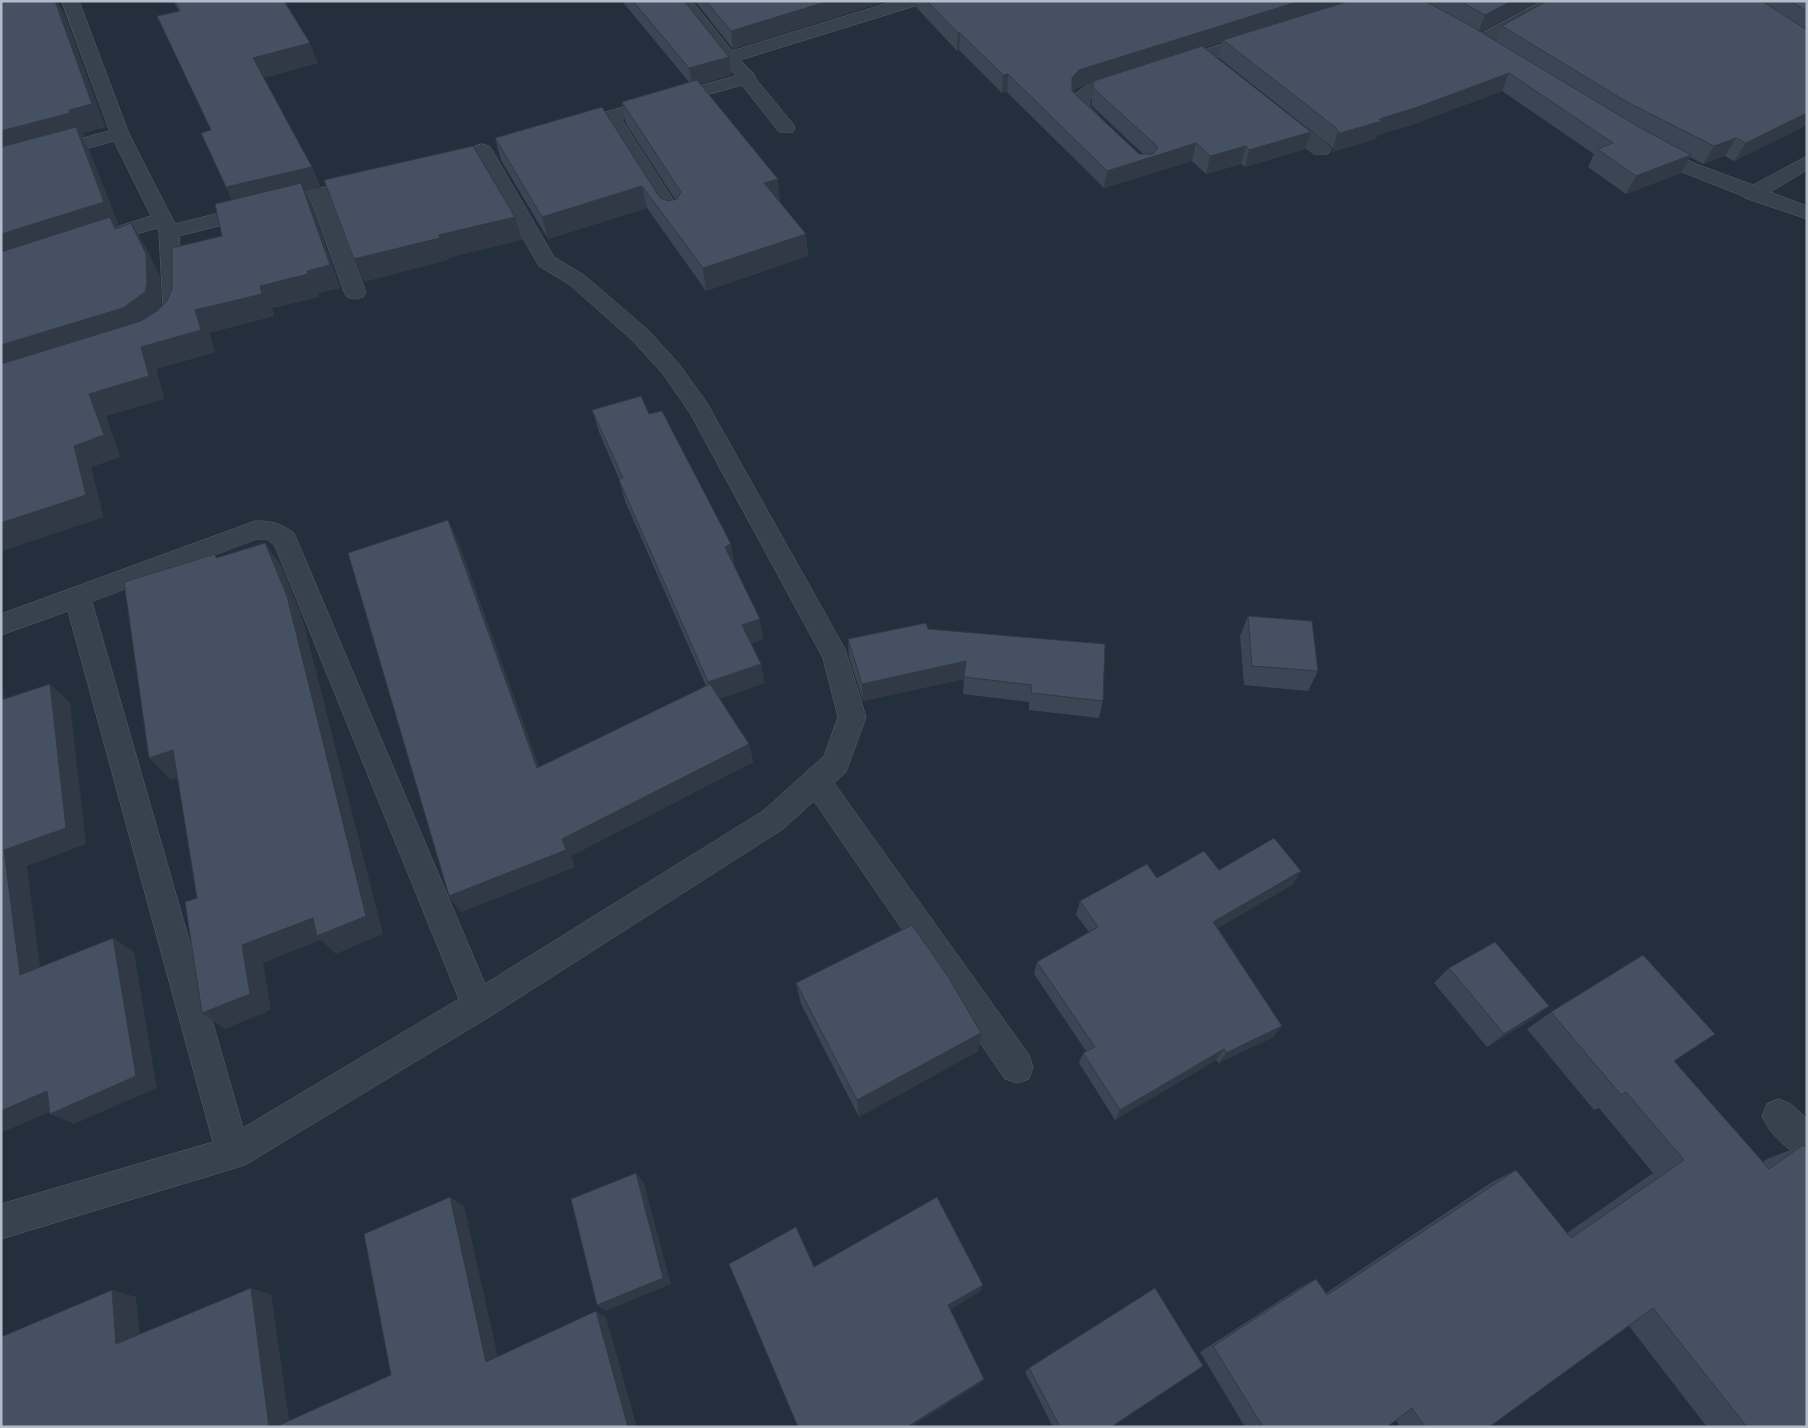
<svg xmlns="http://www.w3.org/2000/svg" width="1808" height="1428" font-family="Roboto,sans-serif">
<rect width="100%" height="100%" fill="#242f3e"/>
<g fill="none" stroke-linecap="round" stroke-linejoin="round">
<defs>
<g id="street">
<path d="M 62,1 L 79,1 L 129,134 L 175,224 L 365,177 L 372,179 L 375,183 L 372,187 L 330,198 L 366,292 L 363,297 L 355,299 L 347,297 L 344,292 L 312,202 L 179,236 L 185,308 L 182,313 L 174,315 L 166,313 L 163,308 L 159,232 L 157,228 L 98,246 L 91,245 L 88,240 L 91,235 L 151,216 L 114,141 L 1,172 L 1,160 L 109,131 Z"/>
<path d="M 675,1 L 692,1 L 732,51 L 894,1 L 920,1 L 918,5 L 740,60 L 754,74 L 756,79 L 793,124 L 795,128 L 793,132 L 779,132 L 742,85 L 621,119 L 683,215 L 680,219 L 673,221 L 666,219 L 605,124 L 573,133 L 566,131 L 564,127 L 566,123 L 735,76 Z"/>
<path d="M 1542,1 L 1563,1 L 1561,5 L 1485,46 L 1473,46 L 1470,42 L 1473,38 Z"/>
<path d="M 1255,34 L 1261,35 L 1264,39 L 1261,43 L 1175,70 L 1169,69 L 1166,65 L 1169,61 Z"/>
<path d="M 1129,74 L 1135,75 L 1138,79 L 1135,83 L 1099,93 L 1090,98 L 1089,106 L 1111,128 L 1109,132 L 1095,132 L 1071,107 L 1072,96 L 1087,85 Z"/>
<path d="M 1280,111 L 1287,113 L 1328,146 L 1331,150 L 1328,154 L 1314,154 L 1273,121 L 1271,117 L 1273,113 Z"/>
<path d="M 1651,142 L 1696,164 L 1753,185 L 1807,156 L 1807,170 L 1770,192 L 1807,206 L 1807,219 L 1745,198 L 1743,196 L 1682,172 L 1644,152 L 1641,148 L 1644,144 Z"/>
<path d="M 482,144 L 489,146 L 492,150 L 554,257 L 584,275 L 648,330 L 679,364 L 707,403 L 845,649 L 866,717 L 846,772 L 834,783 L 1029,1055 L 1033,1067 L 1029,1079 L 1017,1083 L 1005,1079 L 814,801 L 783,829 L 489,1017 L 245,1165 L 1,1239 L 1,1204 L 213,1142 L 68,611 L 1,635 L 1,614 L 255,521 C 272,521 280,523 294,533 L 485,984 L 763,811 L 824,756 L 838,717 L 823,658 L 690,413 L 663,374 L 632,340 L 570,285 L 539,266 L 472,150 L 475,146 ZM 257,539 L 267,539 L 275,546 L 459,999 L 243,1128 L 92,602 Z"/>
<path d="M 1779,1099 L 1791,1104 L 1807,1119 L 1807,1159 C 1788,1151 1770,1135 1762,1116 L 1767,1104 Z"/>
</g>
</defs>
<use href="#street" stroke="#565f6c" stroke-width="1"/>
<use href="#street" fill="#38414e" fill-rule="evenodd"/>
</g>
<g fill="#3b4654" fill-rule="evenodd">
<path d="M 1,1 L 57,1 L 65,16 L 105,127 L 83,133 L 84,136 L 81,136 L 89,150 L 118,224 L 115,225 L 117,228 L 145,246 L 160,277 L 161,307 L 167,301 L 222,236 L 232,200 L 226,187 L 179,11 L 173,1 L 284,1 L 318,63 L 263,78 L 312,167 L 321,188 L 305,191 L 312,206 L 340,288 L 318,293 L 319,297 L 272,308 L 274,316 L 209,333 L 215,352 L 156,369 L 164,399 L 106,416 L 120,457 L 91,467 L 103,517 L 1,551 Z"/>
<path d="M 622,1 L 684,1 L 729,57 L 731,75 L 699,84 L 780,201 L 779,201 L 806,234 L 808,256 L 706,291 L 647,208 L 548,239 L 501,160 L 495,138 L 602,107 L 660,198 L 668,201 L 675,199 L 626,124 L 622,102 L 689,82 Z"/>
<path d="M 695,1 L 887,1 L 733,49 Z"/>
<path d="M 917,1 L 1538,1 L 1480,32 L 1496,41 L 1502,26 L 1547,1 L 1807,1 L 1807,125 L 1734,161 L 1725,156 L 1703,164 L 1690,157 L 1681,173 L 1626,194 L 1588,167 L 1594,154 L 1502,91 L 1409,126 L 1377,135 L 1376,139 L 1332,152 L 1333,149 L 1329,145 L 1219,58 L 1222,42 L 1204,48 L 1305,149 L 1245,167 L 1241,164 L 1206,174 L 1192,161 L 1104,188 L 1007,92 L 1002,93 L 959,50 L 957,51 L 916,7 ZM 1094,82 L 1091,105 L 1143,154 L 1139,154 L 1073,92 L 1077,88 Z"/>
<path d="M 592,410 L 649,414 L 735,565 L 734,566 L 763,639 L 751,643 L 761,664 L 764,683 L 719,699 L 749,744 L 753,762 L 571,856 L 575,867 L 461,912 L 449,896 L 458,541 L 539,767 L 706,686 L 625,501 L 619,480 L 619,479 L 599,432 Z"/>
<path d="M 1248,616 L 1318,671 L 1308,691 L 1244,685 L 1240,636 Z"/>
<path d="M 928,629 L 1103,701 L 1099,718 L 1029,710 L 1029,702 L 963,694 L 964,679 L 863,701 L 849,657 L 848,639 Z"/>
<path d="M 1219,870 L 1301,871 L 1292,885 L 1218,928 L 1282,1026 L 1273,1037 L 1219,1063 L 1216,1060 L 1115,1120 L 1079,1063 L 1083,1053 L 1086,1051 L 1034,974 L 1037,962 L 1089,932 L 1076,915 L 1080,901 Z"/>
<path d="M 1449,968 L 1549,1006 L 1531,1020 L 1487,1047 L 1434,983 Z"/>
<path d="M 796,983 L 978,1051 L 859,1117 L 801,1004 Z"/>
<path d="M 1551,1012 L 1674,1061 L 1763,1162 L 1767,1159 L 1803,1145 L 1807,1427 L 1707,1427 L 1629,1326 L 1489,1427 L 1400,1427 L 1396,1420 L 1387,1427 L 1245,1427 L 1200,1352 L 1299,1288 L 1316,1279 L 1326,1293 L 1492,1182 L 1516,1170 L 1567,1233 L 1653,1173 L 1599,1108 L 1594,1110 L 1527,1029 Z"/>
<path d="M 1029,1368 L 1111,1427 L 1053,1427 L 1025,1372 Z"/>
</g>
<g fill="#303945">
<path d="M 55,1 L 57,1 L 65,16 L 105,127 L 83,133 L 84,136 L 81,136 L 89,150 L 118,224 L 115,225 L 124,240 L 1,262 L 1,131 Z"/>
<path d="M 829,1 L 887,1 L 733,49 L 731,31 Z"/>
<path d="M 1300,1 L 1351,1 L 1223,40 L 1222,42 L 1077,88 L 1070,96 L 1072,78 L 1079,70 Z"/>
<path d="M 1512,1 L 1538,1 L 1478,33 L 1485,15 Z"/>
<path d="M 958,33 L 960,33 L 959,50 L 957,51 Z"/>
<path d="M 310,43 L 318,63 L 262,78 L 253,58 Z"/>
<path d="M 729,57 L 731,75 L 692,86 L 689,68 Z"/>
<path d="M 1509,73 L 1502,91 L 1409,126 L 1377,135 L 1376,139 L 1332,152 L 1337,134 L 1379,119 Z"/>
<path d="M 1008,74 L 1007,92 L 1002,93 L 1003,75 Z"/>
<path d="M 1807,113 L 1807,125 L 1734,161 L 1746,143 Z"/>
<path d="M 1311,132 L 1305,149 L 1245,167 L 1249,150 Z"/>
<path d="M 1736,138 L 1725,156 L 1703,164 L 1714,146 Z"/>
<path d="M 1196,143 L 1192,161 L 1104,188 L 1107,171 Z"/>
<path d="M 1246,146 L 1241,164 L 1206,174 L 1210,156 Z"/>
<path d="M 1691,155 L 1681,173 L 1626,194 L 1636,176 Z"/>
<path d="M 312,167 L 321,188 L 305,191 L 312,206 L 340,288 L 318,293 L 319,297 L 272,308 L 274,316 L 209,333 L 215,352 L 156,369 L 164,399 L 106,416 L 120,457 L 91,467 L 103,517 L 1,551 L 1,523 L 74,446 L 89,394 L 141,347 L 195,310 L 237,208 L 226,187 Z"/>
<path d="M 778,179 L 780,201 L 767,205 L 764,183 Z"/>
<path d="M 642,186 L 647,208 L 548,239 L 542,217 Z"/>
<path d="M 515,217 L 522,240 L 448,258 L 439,235 Z"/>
<path d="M 131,223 L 145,246 L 160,277 L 161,307 L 159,315 L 1,373 L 1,345 Z"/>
<path d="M 806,234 L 808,256 L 706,291 L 703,268 Z"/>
<path d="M 440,238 L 449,260 L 364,282 L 354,259 Z"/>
<path d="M 448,520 L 458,541 L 546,786 L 537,768 Z"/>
<path d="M 265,543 L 282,567 L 303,620 L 383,934 L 336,954 L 321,940 L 263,963 L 271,1010 L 225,1029 L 202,1013 L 242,945 Z"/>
<path d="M 731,544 L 735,565 L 729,567 L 725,547 Z"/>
<path d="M 760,619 L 763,639 L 746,645 L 742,625 Z"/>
<path d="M 966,661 L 964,679 L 863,701 L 862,684 Z"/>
<path d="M 761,664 L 764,683 L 713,701 L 708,682 Z"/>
<path d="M 1,675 L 7,724 L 1,719 Z"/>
<path d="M 50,684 L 70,703 L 86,844 L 27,866 L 43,989 L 20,975 L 4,850 Z"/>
<path d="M 749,744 L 753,762 L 571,856 L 575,867 L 461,912 L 449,896 Z"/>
<path d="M 173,750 L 194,772 L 171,780 L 149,758 Z"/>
<path d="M 1301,871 L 1292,885 L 1206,935 L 1213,922 Z"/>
<path d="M 113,938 L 134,952 L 157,1088 L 74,1124 L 50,1114 Z"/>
<path d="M 1549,1006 L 1531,1020 L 1487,1047 L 1504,1034 Z"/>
<path d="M 1282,1026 L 1273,1037 L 1219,1063 L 1226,1053 Z"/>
<path d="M 981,1033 L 978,1051 L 859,1117 L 857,1100 Z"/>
<path d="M 1224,1049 L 1216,1060 L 1115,1120 L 1120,1110 Z"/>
<path d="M 47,1091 L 71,1103 L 1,1133 L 1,1111 Z"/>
<path d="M 636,1173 L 644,1183 L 671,1284 L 606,1311 L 597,1305 Z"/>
<path d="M 450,1197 L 464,1206 L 500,1366 L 486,1362 Z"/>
<path d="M 983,1285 L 980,1292 L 946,1312 L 948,1305 Z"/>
<path d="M 251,1288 L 271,1294 L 290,1427 L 269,1427 Z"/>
<path d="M 112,1290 L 136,1297 L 141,1349 L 116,1344 Z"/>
<path d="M 596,1311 L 606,1317 L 637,1427 L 628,1427 Z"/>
<path d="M 984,1379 L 981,1383 L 911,1427 L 907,1427 Z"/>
</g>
<g fill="#455162" stroke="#303945">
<path d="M 1,1 L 55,1 L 92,104 L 69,110 L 70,113 L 1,131 Z"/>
<path d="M 175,1 L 284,1 L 310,43 L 253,58 L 312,167 L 226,187 L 201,133 L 211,130 L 157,16 L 180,11 Z"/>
<path d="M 633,1 L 684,1 L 729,57 L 689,68 Z"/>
<path d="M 706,1 L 829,1 L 731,31 Z"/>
<path d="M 927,1 L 1300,1 L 1079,70 L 1072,78 L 1072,91 L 1139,154 L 1153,154 L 1158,147 L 1093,88 L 1094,81 L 1202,46 L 1311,132 L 1249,150 L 1246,146 L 1210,156 L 1196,143 L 1107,171 L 1008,74 L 1003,75 L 960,33 L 958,33 Z"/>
<path d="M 1349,1 L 1425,1 L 1471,26 L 1639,127 L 1691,155 L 1636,176 L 1597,149 L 1613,143 L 1509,73 L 1415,108 L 1379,119 L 1382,121 L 1337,134 L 1339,132 L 1335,127 L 1223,40 Z"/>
<path d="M 1460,1 L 1512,1 L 1485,15 Z"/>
<path d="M 1547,1 L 1762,1 L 1807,30 L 1807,113 L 1746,143 L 1736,138 L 1714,146 L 1627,102 L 1502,26 Z"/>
<path d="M 1790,1 L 1807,1 L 1807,11 Z"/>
<path d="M 697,80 L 778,179 L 764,183 L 806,234 L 703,268 L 642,186 L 542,217 L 495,138 L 602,107 L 660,198 L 668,201 L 677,199 L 681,192 L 622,102 Z"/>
<path d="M 76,127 L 104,202 L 1,234 L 1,147 Z"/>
<path d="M 473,146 L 515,217 L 439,235 L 440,238 L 354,259 L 324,180 Z"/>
<path d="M 301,183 L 330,265 L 307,271 L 308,274 L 260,286 L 262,294 L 195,310 L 201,330 L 141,347 L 149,376 L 89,394 L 104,435 L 74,446 L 86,495 L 1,523 L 1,364 L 141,321 L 157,311 L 167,301 L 172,289 L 172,248 L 222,236 L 215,204 Z"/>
<path d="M 110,217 L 115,229 L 131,223 L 146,254 L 147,284 L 145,292 L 123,308 L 1,345 L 1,252 Z"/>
<path d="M 641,396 L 649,414 L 662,411 L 731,544 L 725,547 L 760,619 L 742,625 L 761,664 L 708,682 L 619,480 L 623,478 L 592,410 Z"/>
<path d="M 448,520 L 537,768 L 710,684 L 749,744 L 562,839 L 566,850 L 449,896 L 348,553 Z"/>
<path d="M 265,543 L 287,596 L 366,916 L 317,936 L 313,918 L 242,945 L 250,994 L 202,1013 L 185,902 L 197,898 L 173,750 L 149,758 L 124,582 L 215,554 L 216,558 Z"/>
<path d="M 1248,616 L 1312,621 L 1318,671 L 1252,666 Z"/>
<path d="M 926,623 L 928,629 L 1105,644 L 1103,701 L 1031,693 L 1032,685 L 964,677 L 966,661 L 862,684 L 848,639 Z"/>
<path d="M 50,684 L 66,828 L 4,850 L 20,975 L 113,938 L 136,1076 L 50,1114 L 47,1091 L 1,1111 L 1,700 Z"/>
<path d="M 1274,838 L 1301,871 L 1213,922 L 1282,1026 L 1226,1053 L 1224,1049 L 1120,1110 L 1083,1053 L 1095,1047 L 1037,962 L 1098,927 L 1080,901 L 1147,864 L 1157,878 L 1204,851 L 1219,870 Z"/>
<path d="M 912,925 L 949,978 L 981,1033 L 857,1100 L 796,983 Z"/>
<path d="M 1495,942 L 1549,1006 L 1504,1034 L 1449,968 Z"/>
<path d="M 1643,955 L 1715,1034 L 1674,1061 L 1769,1169 L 1803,1145 L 1807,1149 L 1807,1427 L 1747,1427 L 1653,1308 L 1489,1427 L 1425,1427 L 1412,1408 L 1387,1427 L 1263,1427 L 1213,1346 L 1316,1279 L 1327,1295 L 1516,1170 L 1571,1238 L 1684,1160 L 1626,1092 L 1621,1095 L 1551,1012 Z"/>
<path d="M 636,1173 L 663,1278 L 597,1305 L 571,1199 Z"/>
<path d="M 450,1197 L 486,1362 L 596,1311 L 628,1427 L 275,1427 L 391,1375 L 364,1234 Z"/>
<path d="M 937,1197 L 983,1285 L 948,1305 L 984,1379 L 907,1427 L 798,1427 L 729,1264 L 796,1227 L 814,1267 Z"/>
<path d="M 251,1288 L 269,1427 L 1,1427 L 1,1337 L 112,1290 L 116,1344 Z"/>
<path d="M 1155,1288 L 1203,1366 L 1111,1427 L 1060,1427 L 1029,1368 Z"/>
</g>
<rect width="1808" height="1428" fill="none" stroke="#b4bcc9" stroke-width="5"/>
</svg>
